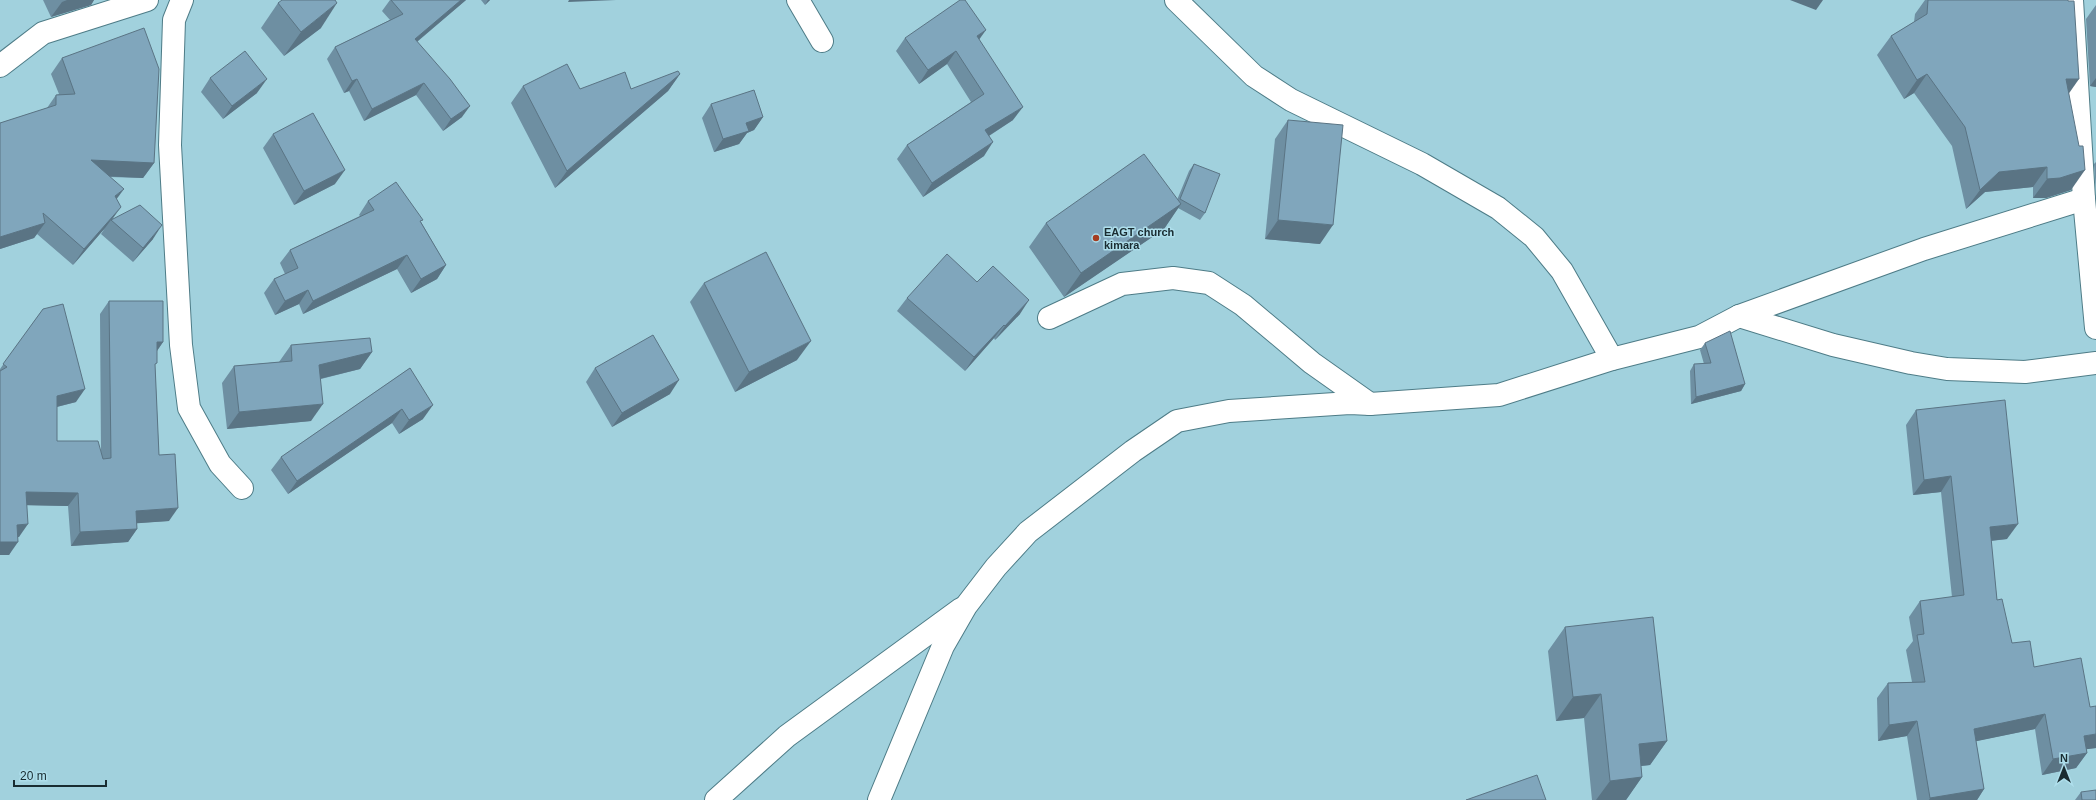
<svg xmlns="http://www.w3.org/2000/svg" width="2096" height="800" font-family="Helvetica,sans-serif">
<rect width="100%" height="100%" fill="#a1d1dd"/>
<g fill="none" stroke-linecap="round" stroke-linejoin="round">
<defs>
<g id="minor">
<path d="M 182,0 L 174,20 L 170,145 L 181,345 L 189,408 L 220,464 L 242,488"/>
<path d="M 798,0 L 822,41"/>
<path d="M 1176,0 L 1254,76 L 1291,100 L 1422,164 L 1498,208 L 1534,237 L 1562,271 L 1612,359"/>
<path d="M 2072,0 L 2084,199 L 2096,328"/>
<path d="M 0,66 L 43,33 L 147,0"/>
<path d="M 1739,316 L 1833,345 L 1911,363 L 1947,369 L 2025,372 L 2096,363"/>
<path d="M 1049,318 L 1122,284 L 1173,278 L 1209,283 L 1243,305 L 1312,363 L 1370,404"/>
<path d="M 716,800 L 787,736 L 961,609"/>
<path d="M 879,800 L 943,646 L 966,606 L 996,567 L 1028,532 L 1133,451 L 1177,421 L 1229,411 L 1350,403 L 1370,404 L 1499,395 L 1612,359 L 1699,337 L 1739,316 L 1924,249 L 2084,199"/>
</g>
</defs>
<use href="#minor" stroke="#4e7c87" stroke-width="24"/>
<use href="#minor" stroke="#fff" stroke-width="22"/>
</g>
<g fill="#6e8fa2">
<path d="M 43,0 L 94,0 L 91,5 L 51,17 Z"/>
<path d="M 390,0 L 466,0 L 417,42 L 462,117 L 443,131 L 416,95 L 364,121 L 349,91 L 344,93 L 327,59 L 335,47 L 390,20 L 382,11 Z"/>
<path d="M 481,0 L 490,0 L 485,5 Z"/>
<path d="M 1925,0 L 2068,0 L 2069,94 L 2071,190 L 2046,198 L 2033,198 L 2033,187 L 1985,192 L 1966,209 L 1952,146 L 1914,93 L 1904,99 L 1877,55 L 1891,36 L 1914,22 L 1915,14 Z"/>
<path d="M 278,3 L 321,28 L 284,56 L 261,28 Z"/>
<path d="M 2096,5 L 2096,87 L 2090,86 L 2086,19 Z"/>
<path d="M 905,38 L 979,40 L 1013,120 L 989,136 L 984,156 L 923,197 L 897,159 L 907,145 L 971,102 L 947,64 L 919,84 L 896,51 Z"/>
<path d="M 62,58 L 154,163 L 143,178 L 110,177 L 117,199 L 112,219 L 153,239 L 133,262 L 101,234 L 105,228 L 73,265 L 37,234 L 34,238 L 0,249 L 0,123 L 47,108 L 56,95 L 59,94 L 51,74 Z"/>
<path d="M 680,74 L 668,91 L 555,188 L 511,103 L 523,86 L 580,89 L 631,89 Z"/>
<path d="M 210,78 L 257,93 L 223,119 L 201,92 Z"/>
<path d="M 711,104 L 763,117 L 754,130 L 747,133 L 739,144 L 714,152 L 702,118 Z"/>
<path d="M 1288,120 L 1320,244 L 1265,239 L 1275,139 Z"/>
<path d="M 273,134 L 335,184 L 294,205 L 263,148 Z"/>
<path d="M 2096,162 L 2096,190 L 2094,164 Z"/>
<path d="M 1194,164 L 1205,213 L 1200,220 L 1178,208 L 1164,229 L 1064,297 L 1029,247 L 1046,223 L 1177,200 L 1189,171 Z"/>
<path d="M 368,201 L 421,222 L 446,265 L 437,279 L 411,293 L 397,269 L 303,314 L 299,304 L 275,315 L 264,293 L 274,279 L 285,274 L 280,263 L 290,250 L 360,216 L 359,215 Z"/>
<path d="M 977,282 L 1020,314 L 995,340 L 994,338 L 965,371 L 897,311 L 907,298 Z"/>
<path d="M 704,283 L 797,360 L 735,392 L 690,302 Z"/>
<path d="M 109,301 L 163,342 L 157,351 L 155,366 L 159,455 L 169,521 L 137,523 L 137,529 L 128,542 L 71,546 L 68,506 L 27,505 L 19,537 L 18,537 L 9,555 L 0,555 L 0,369 L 43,309 L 76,402 L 57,407 L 57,441 L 101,453 L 100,314 Z"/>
<path d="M 1705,343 L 1745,384 L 1741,391 L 1691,404 L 1690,371 L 1694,364 L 1704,364 L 1700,350 Z"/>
<path d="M 291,345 L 372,352 L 360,369 L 321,379 L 311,421 L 227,429 L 222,383 L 234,366 L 279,362 Z"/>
<path d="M 410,368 L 423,419 L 399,434 L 392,423 L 288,494 L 271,470 L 281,457 Z"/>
<path d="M 595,368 L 670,394 L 612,427 L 586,382 Z"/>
<path d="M 1916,410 L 2007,539 L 1991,541 L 1997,600 L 2012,643 L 2034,667 L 2096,748 L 2086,749 L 2087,753 L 2076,768 L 2042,775 L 2035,729 L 1976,741 L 1984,789 L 1977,800 L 1917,800 L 1907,736 L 1878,741 L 1877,698 L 1888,683 L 1912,682 L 1906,650 L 1913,641 L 1909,617 L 1920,601 L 1952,597 L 1941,492 L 1913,495 L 1906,425 Z"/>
<path d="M 1565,627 L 1667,741 L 1650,765 L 1641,766 L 1642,777 L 1626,800 L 1592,800 L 1584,718 L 1556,721 L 1548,651 Z"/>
<path d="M 2081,792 L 2096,800 L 2075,800 Z"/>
</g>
<g fill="#5a7484">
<path d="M 67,0 L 94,0 L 91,5 L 51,17 L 62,2 Z"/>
<path d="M 461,0 L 466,0 L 407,50 L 415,39 Z"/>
<path d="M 488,0 L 490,0 L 485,5 Z"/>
<path d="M 569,0 L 616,0 L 568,2 Z"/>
<path d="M 1790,0 L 1823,0 L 1816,10 Z"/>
<path d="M 337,3 L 321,28 L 284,56 L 301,32 Z"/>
<path d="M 986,30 L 976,44 L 977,36 Z"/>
<path d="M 956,51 L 947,64 L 919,84 L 928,70 Z"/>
<path d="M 680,74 L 668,91 L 555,188 L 567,171 Z"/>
<path d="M 1927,74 L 1914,93 L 1904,99 L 1917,80 Z"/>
<path d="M 2096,78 L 2096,87 L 2090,86 Z"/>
<path d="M 267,79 L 257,93 L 223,119 L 232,106 Z"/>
<path d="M 357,79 L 349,91 L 344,93 L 352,81 Z"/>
<path d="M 2066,79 L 2079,79 L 2065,99 Z"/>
<path d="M 424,83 L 416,95 L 364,121 L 372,109 Z"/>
<path d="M 470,106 L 462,117 L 443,131 L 451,119 Z"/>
<path d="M 1023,107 L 1013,120 L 976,144 L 985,130 Z"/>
<path d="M 763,117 L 754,130 L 747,133 L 739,144 L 714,152 L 723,139 L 746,123 Z"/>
<path d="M 993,142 L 984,156 L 923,197 L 932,183 Z"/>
<path d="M 91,160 L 154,163 L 143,178 L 81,175 Z"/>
<path d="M 2047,167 L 2033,187 L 1985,192 L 1966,209 L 1980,190 L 1999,172 Z"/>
<path d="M 345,170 L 335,184 L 294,205 L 304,191 Z"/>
<path d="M 2085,170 L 2071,190 L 2046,198 L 2033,198 L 2047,179 Z"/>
<path d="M 124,189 L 113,204 L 115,196 Z"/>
<path d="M 1181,204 L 1164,229 L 1064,297 L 1081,273 Z"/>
<path d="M 121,207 L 111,221 L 111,220 L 105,228 L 73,265 L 84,249 Z"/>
<path d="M 1278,220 L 1333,225 L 1320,244 L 1265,239 Z"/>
<path d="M 45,223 L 34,238 L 0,249 L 0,237 Z"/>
<path d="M 162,225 L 153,239 L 133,262 L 143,248 Z"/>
<path d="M 407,255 L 397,269 L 303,314 L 313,301 Z"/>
<path d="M 446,265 L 437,279 L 411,293 L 421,279 Z"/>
<path d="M 308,290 L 299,304 L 275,315 L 285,301 Z"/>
<path d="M 1029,300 L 1020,314 L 995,340 L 1005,326 Z"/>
<path d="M 1004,325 L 994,338 L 965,371 L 974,357 Z"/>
<path d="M 811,341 L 797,360 L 735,392 L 749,372 Z"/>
<path d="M 157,342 L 163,342 L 154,355 Z"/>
<path d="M 372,352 L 360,369 L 307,382 L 319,365 Z"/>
<path d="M 679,380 L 670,394 L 612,427 L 622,413 Z"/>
<path d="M 1745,384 L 1741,391 L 1691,404 L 1696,397 Z"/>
<path d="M 85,389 L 76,402 L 48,409 L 57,396 Z"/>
<path d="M 323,404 L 311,421 L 227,429 L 239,412 Z"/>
<path d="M 433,405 L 423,419 L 399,434 L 409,420 Z"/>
<path d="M 402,409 L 392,423 L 288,494 L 297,481 Z"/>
<path d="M 1951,476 L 1941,492 L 1913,495 L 1924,480 Z"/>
<path d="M 26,492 L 78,493 L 68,506 L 17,505 Z"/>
<path d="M 178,508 L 169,521 L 127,524 L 136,511 Z"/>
<path d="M 28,524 L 19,537 L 8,538 L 17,525 Z"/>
<path d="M 2018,524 L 2007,539 L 1979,542 L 1990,527 Z"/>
<path d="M 137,529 L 128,542 L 71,546 L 80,532 Z"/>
<path d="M 0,542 L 18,542 L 9,555 L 0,555 Z"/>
<path d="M 1601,694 L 1584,718 L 1556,721 L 1573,697 Z"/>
<path d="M 2045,714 L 2035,729 L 1963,744 L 1974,729 Z"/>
<path d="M 1917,721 L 1907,736 L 1878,741 L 1889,725 Z"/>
<path d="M 2096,734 L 2096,748 L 2073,751 L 2084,736 Z"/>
<path d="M 1667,741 L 1650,765 L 1622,768 L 1639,744 Z"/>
<path d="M 2087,753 L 2076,768 L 2042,775 L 2053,759 Z"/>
<path d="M 1642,777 L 1626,800 L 1596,800 L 1610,781 Z"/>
<path d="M 1984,789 L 1977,800 L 1929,800 L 1930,798 Z"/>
</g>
<g fill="#80a6bc" stroke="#5a7484">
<path d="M 282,0 L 335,0 L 337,3 L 301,32 L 278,3 Z"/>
<path d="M 391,0 L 461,0 L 415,39 L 450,79 L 470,106 L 451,119 L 424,83 L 372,109 L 357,79 L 352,81 L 335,47 L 403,14 Z"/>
<path d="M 960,0 L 965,0 L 986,30 L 977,36 L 1023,107 L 985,130 L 993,142 L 932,183 L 907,145 L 984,94 L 956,51 L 928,70 L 905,38 Z"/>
<path d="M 1928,0 L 2068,0 L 2068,1 L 2074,1 L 2079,79 L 2066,79 L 2079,146 L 2083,146 L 2085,170 L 2060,178 L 2047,179 L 2047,167 L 1999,172 L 1980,190 L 1965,127 L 1927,74 L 1917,80 L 1891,36 L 1927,14 Z"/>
<path d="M 144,28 L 159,69 L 154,163 L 91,160 L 124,189 L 115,196 L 121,207 L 84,249 L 43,213 L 45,223 L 0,237 L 0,123 L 56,105 L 56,95 L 75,94 L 62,58 Z"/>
<path d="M 245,51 L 267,79 L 232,106 L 210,78 Z"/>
<path d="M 567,64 L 580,89 L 625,72 L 631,89 L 678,71 L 680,74 L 567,171 L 523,86 Z"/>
<path d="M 754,90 L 763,117 L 746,123 L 749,131 L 723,139 L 711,104 Z"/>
<path d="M 313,113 L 345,170 L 304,191 L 273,134 Z"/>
<path d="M 1288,120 L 1343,125 L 1333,225 L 1278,220 Z"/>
<path d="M 1144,154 L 1181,204 L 1081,273 L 1046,223 Z"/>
<path d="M 1194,164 L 1220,174 L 1205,213 L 1180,199 Z"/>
<path d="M 396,182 L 423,220 L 420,221 L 446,265 L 421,279 L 407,255 L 313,301 L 308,290 L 285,301 L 274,279 L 298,268 L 290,250 L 374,210 L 368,201 Z"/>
<path d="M 140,205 L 162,225 L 143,248 L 111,220 Z"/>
<path d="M 766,252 L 811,341 L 749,372 L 704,283 Z"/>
<path d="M 947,254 L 977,282 L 993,266 L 1029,300 L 1005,326 L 1004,325 L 974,357 L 907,298 Z"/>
<path d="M 109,301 L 163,301 L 163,342 L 157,342 L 157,363 L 155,364 L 159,455 L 175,454 L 178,508 L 136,511 L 137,529 L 80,532 L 78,493 L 26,492 L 28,524 L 17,525 L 18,542 L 0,542 L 0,371 L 7,367 L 3,364 L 43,309 L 63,304 L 85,389 L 57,396 L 57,441 L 98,441 L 103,459 L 111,458 Z"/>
<path d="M 1730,331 L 1745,384 L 1696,397 L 1694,364 L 1711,363 L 1705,343 Z"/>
<path d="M 653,335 L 679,380 L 622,413 L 595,368 Z"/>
<path d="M 370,338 L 372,352 L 319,365 L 323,404 L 239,412 L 234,366 L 292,361 L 291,345 Z"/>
<path d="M 410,368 L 433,405 L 409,420 L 402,409 L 297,481 L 281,457 Z"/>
<path d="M 2005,400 L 2018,524 L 1990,527 L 1997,600 L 2002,599 L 2012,643 L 2030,641 L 2034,667 L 2081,658 L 2090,707 L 2096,706 L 2096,734 L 2084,736 L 2087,753 L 2053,759 L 2045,714 L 1974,729 L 1984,789 L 1930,798 L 1917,721 L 1889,725 L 1888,683 L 1925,682 L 1917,635 L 1924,634 L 1920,601 L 1964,595 L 1951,476 L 1924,480 L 1916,410 Z"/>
<path d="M 1653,617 L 1667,741 L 1639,744 L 1642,777 L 1610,781 L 1601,694 L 1573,697 L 1565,627 Z"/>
<path d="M 1537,775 L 1546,800 L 1466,800 Z"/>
<path d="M 2096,790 L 2096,800 L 2082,800 L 2081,792 Z"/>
</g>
<circle fill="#a43c20" stroke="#aedeeb" stroke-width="1.5" cx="1096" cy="238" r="4"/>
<g text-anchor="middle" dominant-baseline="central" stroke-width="3" stroke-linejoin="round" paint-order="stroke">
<g font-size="11" font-weight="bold" fill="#192c31" stroke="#aedeeb" text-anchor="start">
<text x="1104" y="232">EAGT church<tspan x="1104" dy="13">kimara</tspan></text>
</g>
</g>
<g transform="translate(2064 768)" stroke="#aedeeb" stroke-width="3" paint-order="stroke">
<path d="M0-3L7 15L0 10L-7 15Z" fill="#192c31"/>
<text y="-6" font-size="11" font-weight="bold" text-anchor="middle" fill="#192c31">N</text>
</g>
<path d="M14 780v6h92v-6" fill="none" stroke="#192c31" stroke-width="2"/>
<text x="20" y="780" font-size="12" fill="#192c31" stroke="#aedeeb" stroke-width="3" paint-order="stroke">20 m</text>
</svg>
